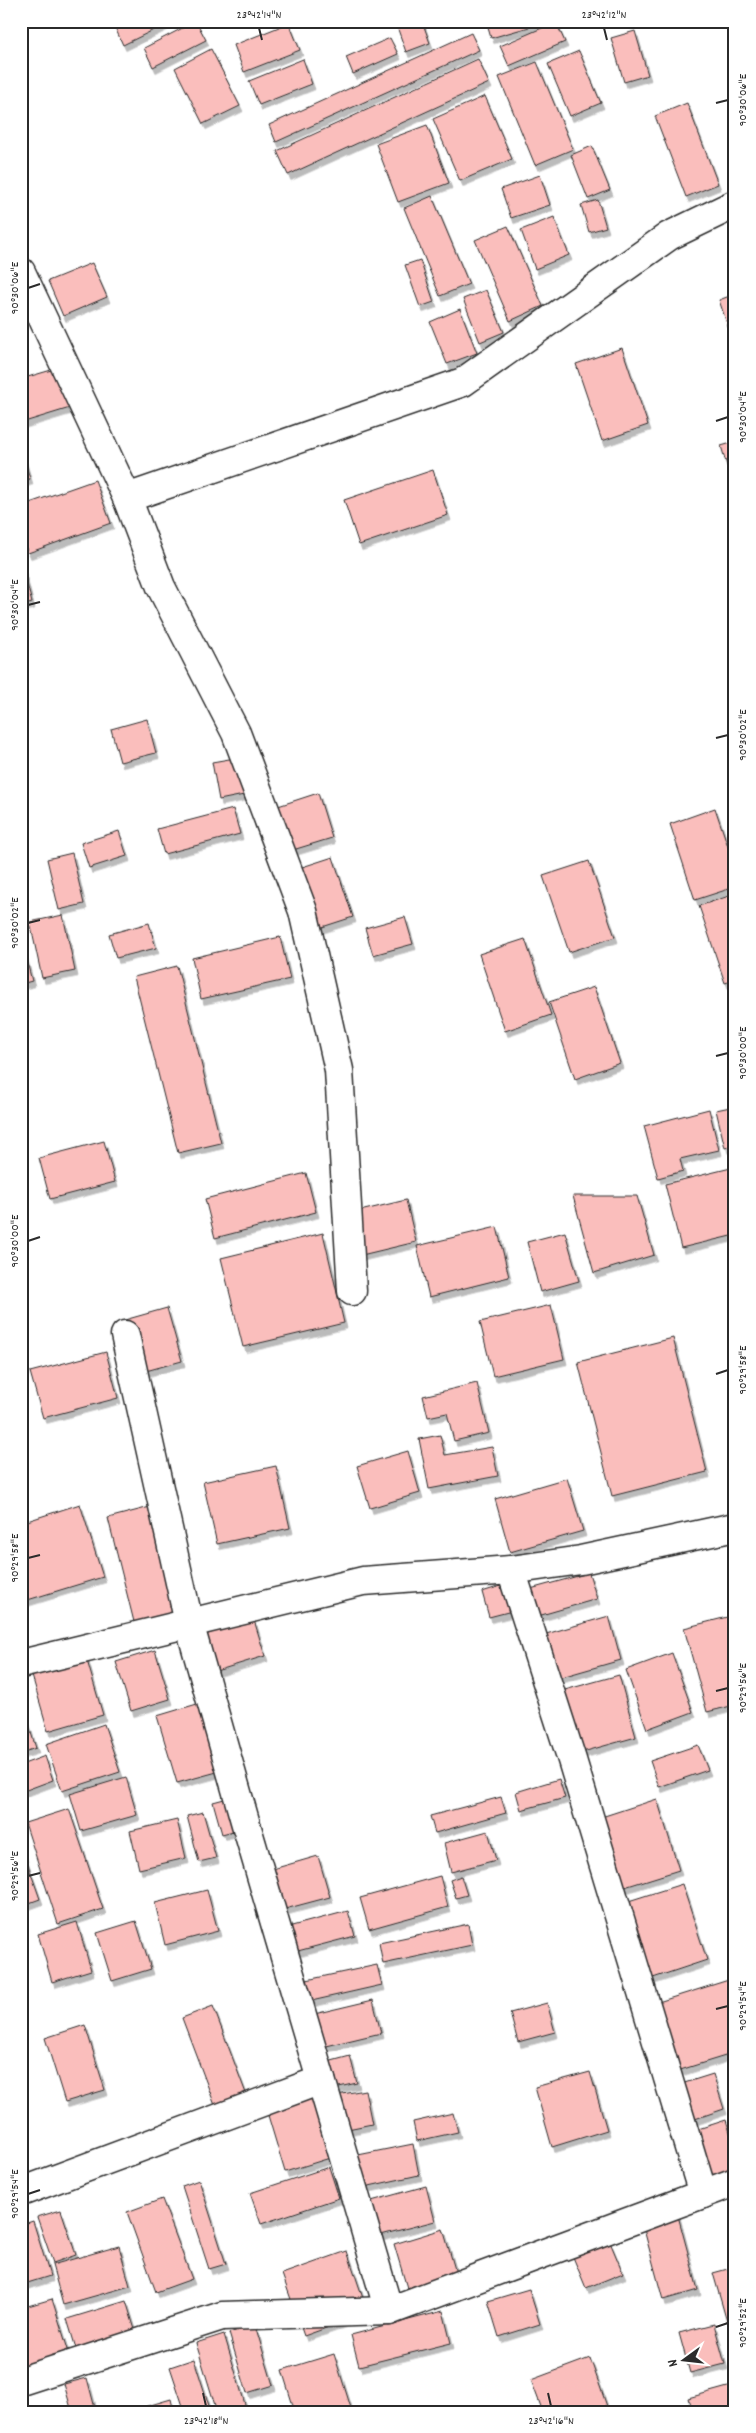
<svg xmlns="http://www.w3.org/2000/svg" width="756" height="2433" font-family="Dekko,sans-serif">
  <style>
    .building { fill: #fabebc; stroke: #2b2b2b; filter: url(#shadow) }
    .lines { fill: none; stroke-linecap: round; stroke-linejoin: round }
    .street-casing { stroke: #2b2b2b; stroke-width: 31 }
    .street { stroke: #fff; stroke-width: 28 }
    .ticks { fill: none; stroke: #2b2b2b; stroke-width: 2 }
    .neatline { fill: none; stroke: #2b2b2b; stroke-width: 2 }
    .ticks-label { font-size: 12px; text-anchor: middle; fill: #2b2b2b }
  </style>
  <defs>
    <filter id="shadow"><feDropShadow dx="3" dy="5.5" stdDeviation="0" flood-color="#0004"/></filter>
  </defs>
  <rect width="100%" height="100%" fill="#fff"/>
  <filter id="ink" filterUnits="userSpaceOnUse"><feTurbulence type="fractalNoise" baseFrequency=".02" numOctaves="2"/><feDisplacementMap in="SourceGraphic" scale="10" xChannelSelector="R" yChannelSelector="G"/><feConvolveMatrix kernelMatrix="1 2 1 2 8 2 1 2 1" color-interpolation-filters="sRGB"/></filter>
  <g filter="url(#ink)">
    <g class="building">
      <path d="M112 21H172L123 45Z"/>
      <path d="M196 21 206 40 153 67 144 48Z"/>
      <path d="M395 21H422L430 43 406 52Z"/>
      <path d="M486 21H550L491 38Z"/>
      <path d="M556 22 565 42 509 66 500 46Z"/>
      <path d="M289 23 300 50 244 72 234 45Z"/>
      <path d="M635 31 648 75 624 82 611 38Z"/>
      <path d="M471 33 479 50 276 142 269 125Z"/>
      <path d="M390 38 398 54 353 74 346 57Z"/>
      <path d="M211 49 240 106 203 124 175 68Z"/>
      <path d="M579 51 601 103 570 116 548 64Z"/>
      <path d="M303 59 312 84 259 105 249 81Z"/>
      <path d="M478 59 489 83 288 175 277 151Z"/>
      <path d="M537 62 573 149 535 165 499 77Z"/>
      <path d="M485 96 512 159 460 181 433 119Z"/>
      <path d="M687 103 718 184 686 197 655 116Z"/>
      <path d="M427 125 449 183 398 202 376 144Z"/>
      <path d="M592 146 610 190 588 199 571 155Z"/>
      <path d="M540 175 550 205 511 218 501 189Z"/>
      <path d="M432 196 469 284 440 296 404 208Z"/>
      <path d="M598 200 606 227 589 232 581 205Z"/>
      <path d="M554 217 569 255 535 269 521 230Z"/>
      <path d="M508 226 543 306 510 321 475 240Z"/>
      <path d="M420 260 434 302 420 307 405 265Z"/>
      <path d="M92 263 107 297 63 316 48 281Z"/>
      <path d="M486 290 504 332 480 342 463 299Z"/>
      <path d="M735 294V348L719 300Z"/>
      <path d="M460 309 477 353 447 364 430 322Z"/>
      <path d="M622 348 648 425 602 441 576 364Z"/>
      <path d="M58 368 70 408 21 423V379Z"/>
      <path d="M735 442V492L721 446Z"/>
      <path d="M21 448 30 479 21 482Z"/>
      <path d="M433 470 448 515 359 545 344 500Z"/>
      <path d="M95 480 111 523 28 553 21 535V506Z"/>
      <path d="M21 561 32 603 21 606Z"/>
      <path d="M147 719 156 753 120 762 111 729Z"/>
      <path d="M252 755 259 792 219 800 212 762Z"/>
      <path d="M318 793 332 838 283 853 269 809Z"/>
      <path d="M715 808 735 867V887L695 900 670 824Z"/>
      <path d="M233 809 240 834 164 854 157 829Z"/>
      <path d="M119 831 127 856 89 868 81 843Z"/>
      <path d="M72 853 84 904 59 910 47 859Z"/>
      <path d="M333 857 353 917 313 930 293 870Z"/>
      <path d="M589 861 615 937 569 952 543 876Z"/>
      <path d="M735 894V980L725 983 699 906Z"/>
      <path d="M63 915 75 971 42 978 30 922Z"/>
      <path d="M405 917 413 944 373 955 365 928Z"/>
      <path d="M149 923 156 948 116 958 109 934Z"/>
      <path d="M280 937 290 979 201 999 192 958Z"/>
      <path d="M525 939 551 1015 505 1031 479 954Z"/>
      <path d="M21 940 32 981 21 984Z"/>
      <path d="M177 966 221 1143 178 1153 134 977Z"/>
      <path d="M594 987 620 1063 575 1079 549 1002Z"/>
      <path d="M735 1106V1145L725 1148 716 1110Z"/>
      <path d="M709 1109 719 1150 680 1159 683 1171 658 1178 644 1126Z"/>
      <path d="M104 1141 115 1182 50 1199 39 1158Z"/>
      <path d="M735 1167V1235L681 1248 665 1184Z"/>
      <path d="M306 1173 316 1212 215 1238 205 1199Z"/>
      <path d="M573 1196H637L654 1255 594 1273Z"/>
      <path d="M406 1200 416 1242 349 1258 339 1216Z"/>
      <path d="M497 1227 509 1277 429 1297 417 1246Z"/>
      <path d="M565 1232 579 1281 540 1292 527 1242Z"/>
      <path d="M323 1233 344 1323 243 1347 221 1258Z"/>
      <path d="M551 1305 564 1359 493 1376 480 1322Z"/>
      <path d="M167 1308 182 1361 135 1374 121 1321Z"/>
      <path d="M673 1338 707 1472 612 1496 578 1362Z"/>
      <path d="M106 1352 118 1398 43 1418 30 1372Z"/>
      <path d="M477 1383 489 1433 454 1441 447 1413 428 1417 423 1396Z"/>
      <path d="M440 1435 445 1455 492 1447 498 1476 429 1489 419 1439Z"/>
      <path d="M408 1451 420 1493 370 1508 357 1466Z"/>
      <path d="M276 1466 290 1528 217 1544 203 1482Z"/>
      <path d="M567 1478 583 1531 510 1552 495 1499Z"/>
      <path d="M80 1504 103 1577 21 1602V1523Z"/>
      <path d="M150 1507 181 1631 139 1642 108 1518Z"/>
      <path d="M589 1573 597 1599 531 1618 523 1591Z"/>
      <path d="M504 1585 512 1611 489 1617 482 1592Z"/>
      <path d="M735 1615V1705L707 1712 684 1628Z"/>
      <path d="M609 1616 621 1660 558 1678 546 1634Z"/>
      <path d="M254 1620 265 1656 216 1671 204 1635Z"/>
      <path d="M155 1650 170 1699 131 1711 116 1662Z"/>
      <path d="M672 1653 693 1712 647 1729 626 1670Z"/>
      <path d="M86 1657 103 1715 48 1731 31 1672Z"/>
      <path d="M619 1675 636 1737 579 1753 561 1691Z"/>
      <path d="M197 1704 217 1772 177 1783 157 1716Z"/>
      <path d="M23 1708 36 1748 21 1753V1709Z"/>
      <path d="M104 1724 120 1772 62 1791 46 1744Z"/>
      <path d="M698 1745 708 1770 659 1787 650 1761Z"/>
      <path d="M45 1756 53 1780 21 1792V1765Z"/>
      <path d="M126 1777 137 1815 81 1831 70 1794Z"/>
      <path d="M559 1779 565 1798 521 1810 516 1792Z"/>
      <path d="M501 1797 506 1813 435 1833 430 1816Z"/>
      <path d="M228 1798 237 1830 222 1834 213 1802Z"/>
      <path d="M657 1799 679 1870 612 1891 589 1821Z"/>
      <path d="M69 1809 103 1909 58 1924 25 1823Z"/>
      <path d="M203 1812 216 1858 199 1862 187 1816Z"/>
      <path d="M177 1820 186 1858 139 1869 130 1831Z"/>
      <path d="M488 1831 496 1860 451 1872 444 1843Z"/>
      <path d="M21 1845 40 1899 21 1906Z"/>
      <path d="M318 1856 330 1897 285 1909 273 1869Z"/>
      <path d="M440 1876 448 1907 369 1929 360 1898Z"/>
      <path d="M461 1876 467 1895 456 1898 450 1880Z"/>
      <path d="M682 1884 707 1960 644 1981 619 1904Z"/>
      <path d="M207 1890 218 1931 165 1945 155 1903Z"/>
      <path d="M348 1911 355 1936 294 1952 288 1927Z"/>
      <path d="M136 1921 151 1969 112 1981 97 1933Z"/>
      <path d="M77 1922 91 1970 52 1982 38 1934Z"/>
      <path d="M468 1924 472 1945 383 1964 379 1943Z"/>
      <path d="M377 1965 382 1985 307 2002 302 1981Z"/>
      <path d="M735 1978V2053L677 2071 655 2003Z"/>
      <path d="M373 2000 381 2033 318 2048 310 2015Z"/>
      <path d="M547 2003 555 2032 518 2042 510 2013Z"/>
      <path d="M213 2006 247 2096 216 2108 182 2018Z"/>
      <path d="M85 2025 105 2090 65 2102 45 2038Z"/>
      <path d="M350 2056 357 2083 330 2089 324 2063Z"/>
      <path d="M590 2072 607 2130 552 2147 535 2087Z"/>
      <path d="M713 2074 724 2109 689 2121 678 2085Z"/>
      <path d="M365 2090 372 2124 343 2130 337 2095Z"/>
      <path d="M312 2098 330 2158 285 2172 267 2112Z"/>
      <path d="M453 2113 458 2132 417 2141 413 2122Z"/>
      <path d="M726 2120 735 2148V2172L708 2180 692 2131Z"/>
      <path d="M413 2144 419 2175 360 2188 353 2156Z"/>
      <path d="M329 2167 339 2198 261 2224 250 2193Z"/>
      <path d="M199 2180 226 2264 209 2269 182 2186Z"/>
      <path d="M426 2186 435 2221 373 2237 364 2203Z"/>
      <path d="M162 2199 192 2279 156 2292 127 2212Z"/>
      <path d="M61 2210 76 2255 53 2263 37 2217Z"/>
      <path d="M677 2212 698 2290 663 2300 642 2222Z"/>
      <path d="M33 2221 50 2276 21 2285V2225Z"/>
      <path d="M443 2229 456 2273 407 2288 394 2244Z"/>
      <path d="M610 2242 623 2273 586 2288 573 2257Z"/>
      <path d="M119 2246 130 2286 63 2305 52 2265Z"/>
      <path d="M347 2251 368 2313 304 2336 282 2274Z"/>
      <path d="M735 2267V2320L727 2322 713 2273Z"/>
      <path d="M529 2289 540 2324 499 2337 488 2301Z"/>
      <path d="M52 2299 71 2359 24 2373 21 2363V2308Z"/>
      <path d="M126 2301 137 2336 78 2355 67 2319Z"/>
      <path d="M443 2311 451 2343 359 2366 351 2335Z"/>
      <path d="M714 2324 725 2364 690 2373 679 2333Z"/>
      <path d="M255 2325 273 2385 247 2393 229 2333Z"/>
      <path d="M224 2334 247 2411 245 2412H217L196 2343Z"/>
      <path d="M334 2354 351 2408 339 2412H295L282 2370Z"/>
      <path d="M590 2358 609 2412H543L531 2380Z"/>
      <path d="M194 2359 211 2412H185L170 2367Z"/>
      <path d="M87 2378 96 2412H72L64 2384Z"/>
      <path d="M735 2385V2412H692L688 2398Z"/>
      <path d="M171 2399 174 2412H127Z"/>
    </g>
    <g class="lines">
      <defs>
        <g id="street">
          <path d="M21 272 127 498 463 382 669 236 735 204"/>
          <path d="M127 498 161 587 236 733 303 911 339 1070 352 1291"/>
          <path d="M125 1335 189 1623 245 1821 389 2311"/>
          <path d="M511 1570 572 1760 703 2194"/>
          <path d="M21 1664 363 1581 511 1570 581 1560 735 1527"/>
          <path d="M21 2192 321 2080"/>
          <path d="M21 2381 222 2316 389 2311 735 2182"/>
        </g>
      </defs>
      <use href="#street" class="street-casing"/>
      <use href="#street" class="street"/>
    </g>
  </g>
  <path class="ticks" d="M259 28 262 40M604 28 607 40M716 103 728 100M28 288 40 284M716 421 728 417M28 605 40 602M716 738 728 735M28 923 40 920M716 1056 728 1053M28 1241 40 1237M716 1374 728 1370M28 1558 40 1555M716 1691 728 1688M28 1876 40 1873M716 2009 728 2006M28 2194 40 2190M716 2327 728 2323M203 2393 206 2406M548 2393 551 2406"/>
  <rect width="756" height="2433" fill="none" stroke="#fff" stroke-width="55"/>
  <g transform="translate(684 2360) rotate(255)" stroke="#ffffff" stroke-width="4" paint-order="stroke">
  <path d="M0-4L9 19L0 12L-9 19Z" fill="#2b2b2b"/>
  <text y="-8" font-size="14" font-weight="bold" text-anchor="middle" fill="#2b2b2b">N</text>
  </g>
  <rect x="28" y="28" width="700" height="2378" class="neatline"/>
  <g class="ticks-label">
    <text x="259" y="18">23°42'14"N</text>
    <text x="604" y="18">23°42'12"N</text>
    <text transform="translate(742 100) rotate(-90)" y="4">90°30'06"E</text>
    <text transform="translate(14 288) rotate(-90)" y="4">90°30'06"E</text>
    <text transform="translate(742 417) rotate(-90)" y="4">90°30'04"E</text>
    <text transform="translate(14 605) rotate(-90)" y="4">90°30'04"E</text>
    <text transform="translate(742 735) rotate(-90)" y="4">90°30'02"E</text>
    <text transform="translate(14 923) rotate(-90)" y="4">90°30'02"E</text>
    <text transform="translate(742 1053) rotate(-90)" y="4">90°30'00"E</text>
    <text transform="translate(14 1241) rotate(-90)" y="4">90°30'00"E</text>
    <text transform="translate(742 1370) rotate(-90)" y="4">90°29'58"E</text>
    <text transform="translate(14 1558) rotate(-90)" y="4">90°29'58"E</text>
    <text transform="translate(742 1688) rotate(-90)" y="4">90°29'56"E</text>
    <text transform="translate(14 1876) rotate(-90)" y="4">90°29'56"E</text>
    <text transform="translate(742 2006) rotate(-90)" y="4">90°29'54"E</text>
    <text transform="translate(14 2194) rotate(-90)" y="4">90°29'54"E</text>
    <text transform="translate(742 2323) rotate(-90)" y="4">90°29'52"E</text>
    <text x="206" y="2424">23°42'18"N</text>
    <text x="551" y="2424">23°42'16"N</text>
  </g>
</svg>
